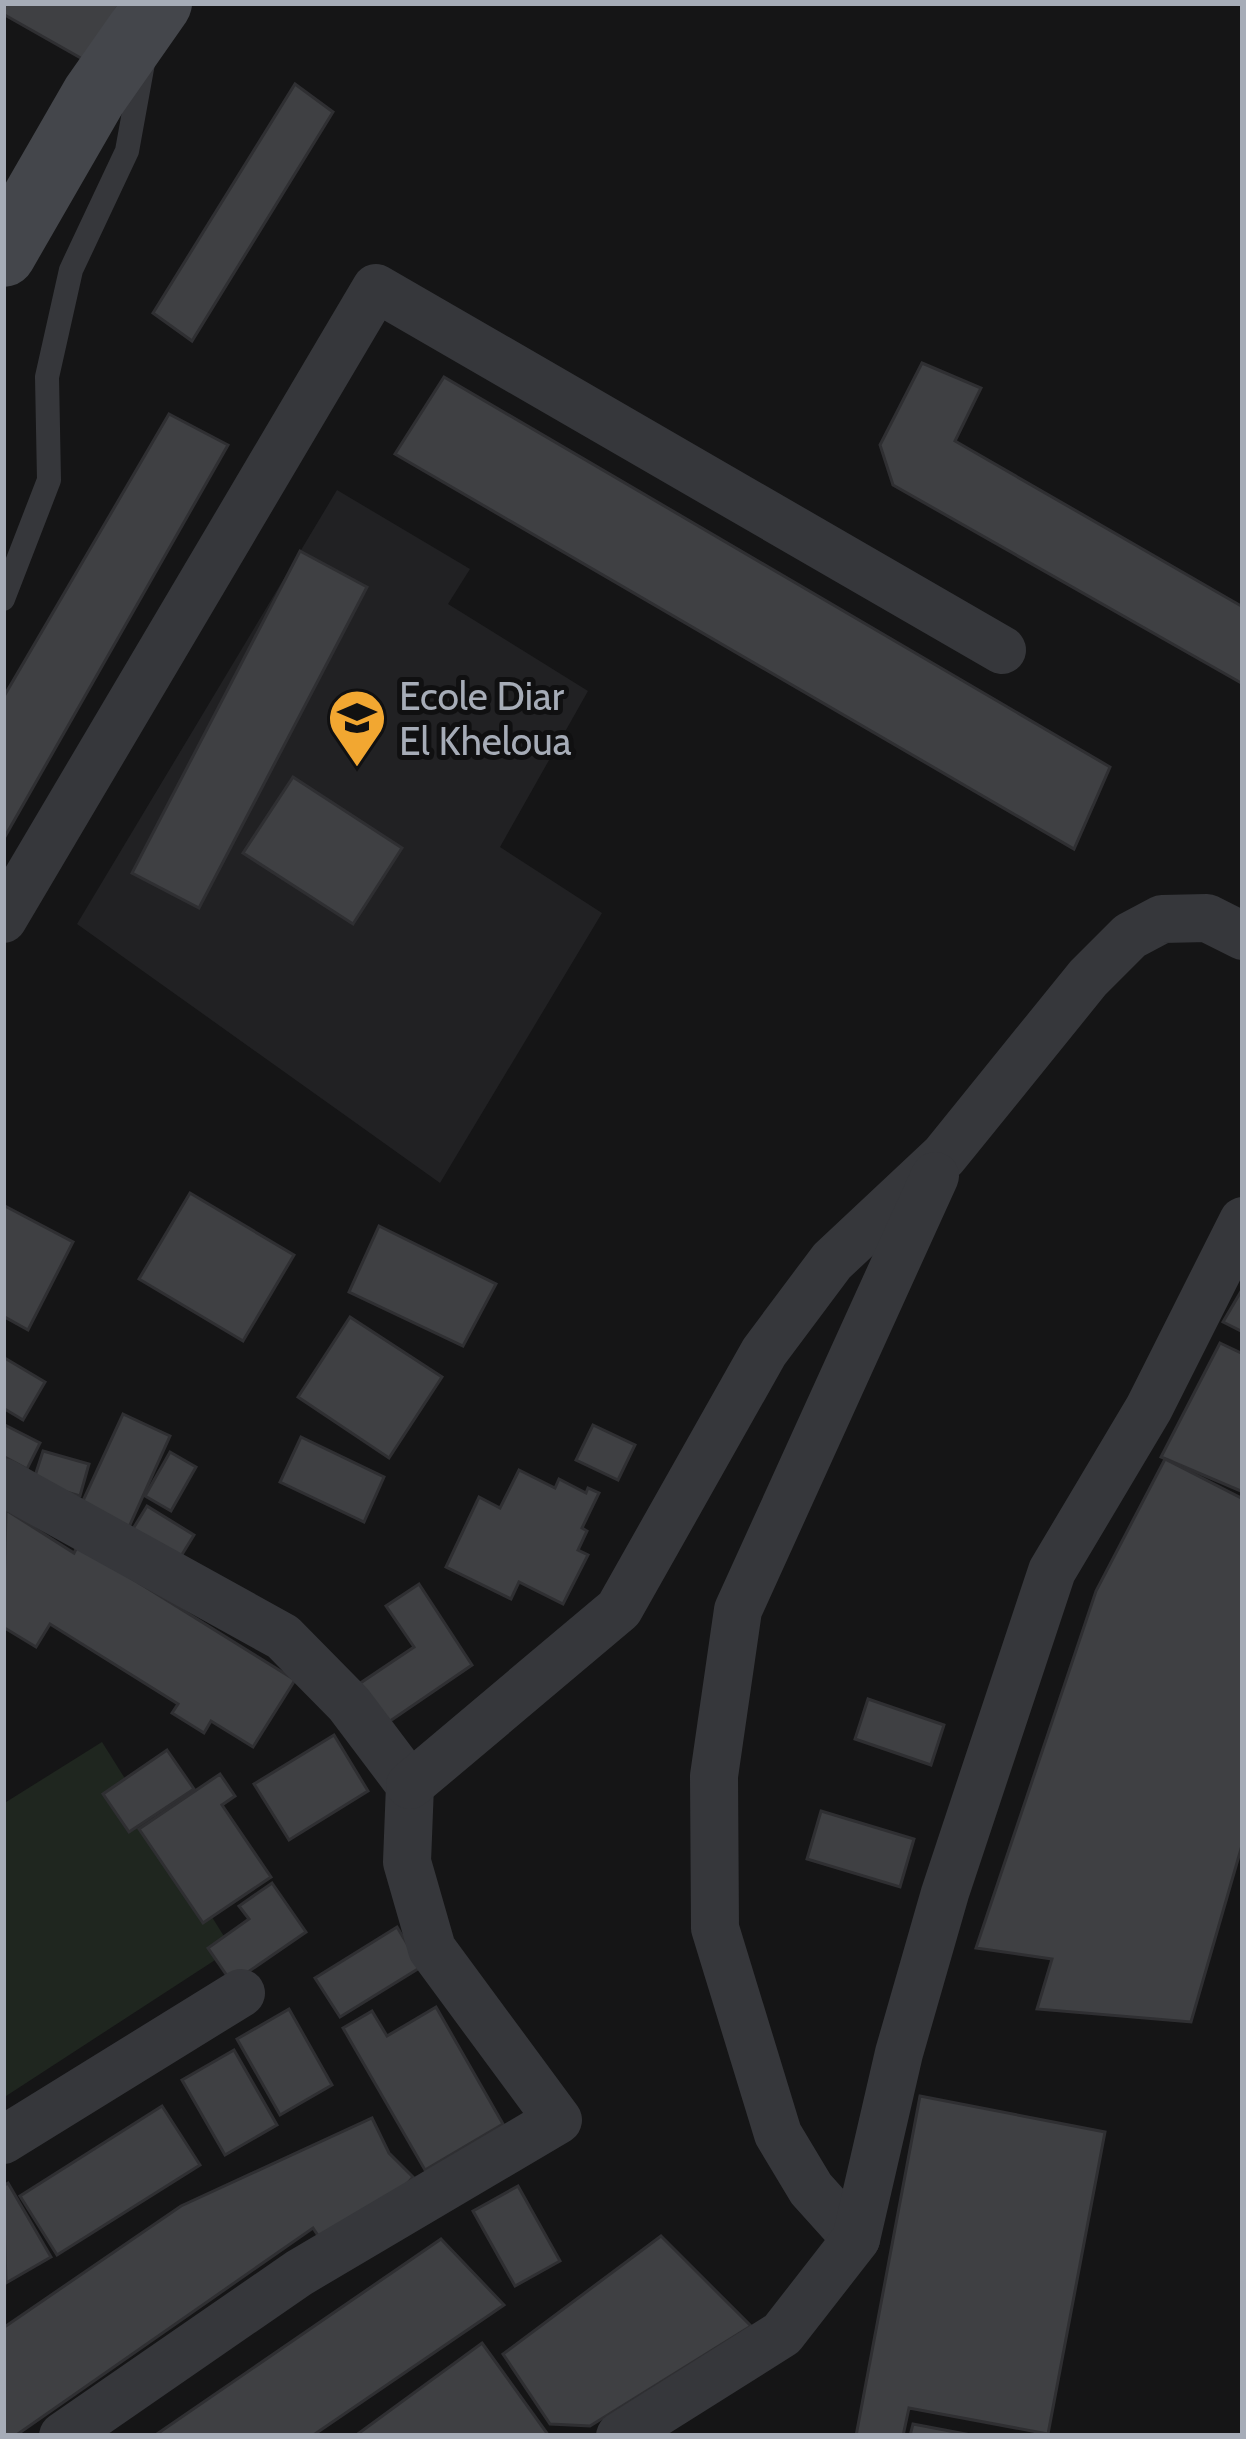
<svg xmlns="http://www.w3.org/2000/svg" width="1246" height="2439" font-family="Cabin,sans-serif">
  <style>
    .built { fill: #212123 }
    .green { fill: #1f261f }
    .building { fill: #3f4043; stroke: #2f2f32; stroke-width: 3 }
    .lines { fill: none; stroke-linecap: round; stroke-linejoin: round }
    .lane { stroke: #36373b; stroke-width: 24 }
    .street { stroke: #36373b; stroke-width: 48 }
    .secondary { stroke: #44464b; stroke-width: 66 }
    .labels { text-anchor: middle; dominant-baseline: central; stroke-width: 10; stroke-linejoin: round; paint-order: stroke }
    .poi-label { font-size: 39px; fill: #a6acb7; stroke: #101011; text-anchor: start }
  </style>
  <rect width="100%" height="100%" fill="#151516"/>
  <path class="built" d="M337 490 470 569 448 604 588 691 500 847 602 913 440 1183 77 924Z"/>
  <path class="green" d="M102 1742 232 1949 3 2098V1804Z"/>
  <g class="building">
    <path d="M3 3H120L86 61 3 14Z"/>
    <path d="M295 84 333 112 192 341 153 313Z"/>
    <path d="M922 363 981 388 955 441 1243 607V684L893 485 880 445Z"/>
    <path d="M444 377 1110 767 1074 849 395 454Z"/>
    <path d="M169 414 228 445 3 840V698Z"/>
    <path d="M300 551 367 587 199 908 132 873Z"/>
    <path d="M293 777 402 848 353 924 243 853Z"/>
    <path d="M190 1193 294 1255 243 1341 139 1279Z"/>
    <path d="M3 1205 73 1242 28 1330 3 1316Z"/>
    <path d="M379 1226 496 1284 463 1346 349 1292Z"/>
    <path d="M1243 1288V1332L1223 1322Z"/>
    <path d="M350 1317 442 1377 389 1458 298 1397Z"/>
    <path d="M1220 1343 1243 1354V1492L1161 1457Z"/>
    <path d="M3 1357 45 1382 23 1420 3 1408Z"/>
    <path d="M123 1414 170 1436 129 1527 81 1505Z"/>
    <path d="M3 1424 40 1443 27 1469 3 1456Z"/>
    <path d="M593 1425 635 1445 618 1480 576 1460Z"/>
    <path d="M301 1437 384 1477 364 1522 280 1482Z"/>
    <path d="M43 1451 89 1464 80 1496 33 1482Z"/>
    <path d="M170 1452 196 1467 171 1511 145 1496Z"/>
    <path d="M1165 1459 1243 1499V1842L1191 2022 1037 2009 1052 1959 976 1948 1096 1591Z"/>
    <path d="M519 1470 555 1488 559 1479 586 1493 588 1488 599 1493 582 1528 587 1531 578 1550 588 1555 563 1604 519 1582 511 1599 446 1567 479 1497 500 1508Z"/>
    <path d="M147 1506 194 1535 178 1561 131 1532Z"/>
    <path d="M6 1510 74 1553 78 1545 295 1680 253 1747 211 1721 204 1733 172 1713 178 1704 50 1624 36 1647 3 1627Z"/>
    <path d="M419 1584 472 1665 377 1730 350 1690 414 1647 386 1606Z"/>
    <path d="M868 1699 944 1725 931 1765 855 1739Z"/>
    <path d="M334 1735 368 1791 289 1840 254 1784Z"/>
    <path d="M167 1750 194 1789 129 1832 103 1794Z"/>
    <path d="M220 1774 235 1796 222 1805 271 1877 203 1923 139 1829Z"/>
    <path d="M821 1811 914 1839 900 1887 807 1859Z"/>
    <path d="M272 1883 306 1932 232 1983 208 1948 249 1919 239 1906Z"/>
    <path d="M397 1927 421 1967 340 2017 315 1978Z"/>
    <path d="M436 2007 503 2124 425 2170 343 2028 372 2011 387 2036Z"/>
    <path d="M289 2009 332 2085 280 2115 237 2039Z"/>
    <path d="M234 2050 277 2125 225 2155 182 2080Z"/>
    <path d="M920 2096 1105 2132 1048 2434 909 2408 903 2436H856Z"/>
    <path d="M162 2106 200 2165 57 2255 20 2196Z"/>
    <path d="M372 2118 389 2153 413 2177 391 2202 319 2237 313 2228 15 2436H3V2328L181 2206Z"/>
    <path d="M8 2183 51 2257 6 2283 3 2186Z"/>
    <path d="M518 2186 560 2261 515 2286 473 2211Z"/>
    <path d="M661 2236 751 2326 590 2426 550 2424 503 2354Z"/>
    <path d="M441 2239 504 2305 312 2436H154Z"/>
    <path d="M482 2343 549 2436H355Z"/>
    <path d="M913 2424 976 2436H910Z"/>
  </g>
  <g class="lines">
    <path class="lane" d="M3 599 49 480 47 377 71 270 127 151 143 63"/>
    <g class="street">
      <path d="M3 919 376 288 1002 650"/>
      <path d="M3 1482 283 1637 349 1704 410 1785 407 1862 432 1949 558 2120 299 2273 63 2436"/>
      <path d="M410 1785 619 1609 764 1352 832 1261 944 1156 1088 978 1130 936 1162 919 1207 918 1243 936"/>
      <path d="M3 2140 241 1993"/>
      <path d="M856 2239 811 2189 778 2134 715 1928 714 1776 738 1610 935 1176"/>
      <path d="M620 2436 782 2334 856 2239 899 2053 945 1893 1052 1571 1149 1408 1243 1221"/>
    </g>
    <path class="secondary" d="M3 254 94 96 159 3"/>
  </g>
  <defs>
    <symbol id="school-pin" viewBox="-11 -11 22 30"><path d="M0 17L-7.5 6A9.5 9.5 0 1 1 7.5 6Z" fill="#f2a731" stroke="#101011"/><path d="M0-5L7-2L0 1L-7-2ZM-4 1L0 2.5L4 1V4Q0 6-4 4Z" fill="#111"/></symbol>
  </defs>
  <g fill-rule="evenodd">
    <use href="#school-pin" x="324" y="685" width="66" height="90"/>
  </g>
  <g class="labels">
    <g class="poi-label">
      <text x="399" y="696">Ecole Diar<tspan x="399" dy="45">El Kheloua</tspan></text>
    </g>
  </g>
  <rect width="1246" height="2439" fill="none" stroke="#a6acb7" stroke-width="12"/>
</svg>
